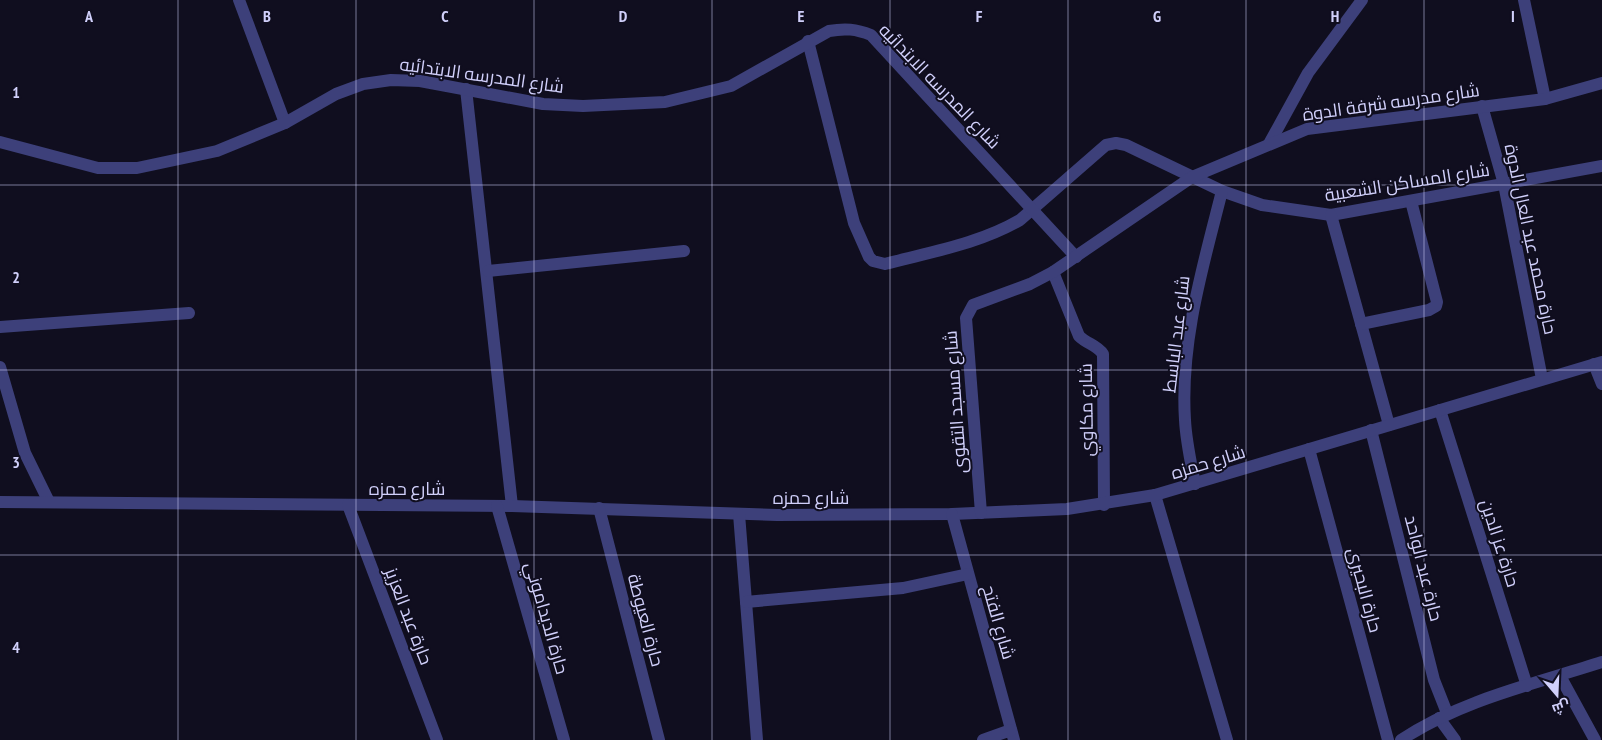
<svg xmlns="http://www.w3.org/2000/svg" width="1602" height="740" font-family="'PT Sans Narrow',Cairo,sans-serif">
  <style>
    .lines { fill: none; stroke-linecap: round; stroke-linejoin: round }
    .minor { stroke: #3d407a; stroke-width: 12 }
    .grid { fill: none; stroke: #d1d0fb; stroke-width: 1; stroke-opacity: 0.55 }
    .labels { text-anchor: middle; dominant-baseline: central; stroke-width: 4; stroke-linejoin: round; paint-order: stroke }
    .street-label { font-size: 18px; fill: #d1d0fb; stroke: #100e1f }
    .grid-label { font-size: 16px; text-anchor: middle; font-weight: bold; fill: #d1d0fb; stroke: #100e1f; stroke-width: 4; stroke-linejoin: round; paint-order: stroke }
  </style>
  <rect width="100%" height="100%" fill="#100e1f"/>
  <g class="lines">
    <g class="minor">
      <path d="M239 0 285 123"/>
      <path d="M1524 0 1545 99"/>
      <path d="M808 41 854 223 869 257 873 261 885 264C930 252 979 244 1020 220L1106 145 1116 143 1126 145 1222 191 1262 205 1331 215 1602 166"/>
      <path d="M466 89 512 506"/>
      <path d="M1482 106 1504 184 1542 379"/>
      <path d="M0 142 98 168H137L217 151 285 123 336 94 363 84 391 80 420 81 543 104 583 106 665 102 731 86 829 31C845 28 856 29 871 35L1076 257"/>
      <path d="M1269 144 1308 73 1362 0"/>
      <path d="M1331 215 1389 425"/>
      <path d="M488 271 684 251"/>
      <path d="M1053 272 1079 336C1087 344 1097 345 1103 354L1104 505"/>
      <path d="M1361 324 1429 310 1436 306 1437 302 1411 201"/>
      <path d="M0 327 189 313"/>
      <path d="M1594 364 1602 384"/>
      <path d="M0 367 25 453 49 502"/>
      <path d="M1440 410 1527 686"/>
      <path d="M1371 430 1434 680 1447 713"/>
      <path d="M1309 449 1388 740"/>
      <path d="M1195 484C1191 463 1186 441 1185 420 1180 342 1203 266 1222 191"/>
      <path d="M1155 495 1227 740"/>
      <path d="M0 502 512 506 777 515 952 514 1067 509 1155 495 1602 362"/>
      <path d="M348 505 437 740"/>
      <path d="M497 506 564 740"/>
      <path d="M599 508 659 740"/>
      <path d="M981 513 966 318 973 305 1030 284 1053 272 1192 177 1307 129 1545 99 1602 83"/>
      <path d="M739 514 757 740"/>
      <path d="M952 514 1014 740"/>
      <path d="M746 602 903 588 968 574"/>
      <path d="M1560 676 1595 740"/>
      <path d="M1439 718 1455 740"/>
      <path d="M983 740 1011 730"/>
      <path d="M1401 740C1461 700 1534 684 1602 662"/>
    </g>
  </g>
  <path class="grid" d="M178 0V740M356 0V740M534 0V740M712 0V740M890 0V740M1068 0V740M1246 0V740M1424 0V740M0 185H1602M0 370H1602M0 555H1602"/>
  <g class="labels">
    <g class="street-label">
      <text transform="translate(482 75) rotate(8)">شارع المدرسه الابتدائيه</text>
      <text transform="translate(940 86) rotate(46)">شارع المدرسه الابتدائيه</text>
      <text transform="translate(1391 102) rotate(-8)">شارع مدرسه شرفة الدوة</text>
      <text transform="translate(1407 182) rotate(-9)">شارع المساكن الشعبية</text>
      <text transform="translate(1531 239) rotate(78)">حارة محمد عبد العال الدوة</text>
      <text transform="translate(1176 334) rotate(-83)">شارع عبد الباسط</text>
      <text transform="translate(955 402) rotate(-94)">شارع مسجد التقوى</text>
      <text transform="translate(1086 410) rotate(-91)">شارع مكاوي</text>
      <text transform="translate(1208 462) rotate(-17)">شارع حمزه</text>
      <text x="407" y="488">شارع حمزه</text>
      <text x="811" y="497">شارع حمزه</text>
      <text transform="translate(1500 543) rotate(72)">حارة عز الدين</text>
      <text transform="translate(1424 568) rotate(76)">حارة عبد الواحد</text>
      <text transform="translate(1365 590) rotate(75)">حارة البحيرى</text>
      <text transform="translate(409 616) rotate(69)">حارة عبد العزيز</text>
      <text transform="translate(547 618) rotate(74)">حارة الديداموني</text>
      <text transform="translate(646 620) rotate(75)">حارة العيوطة</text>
      <text transform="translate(999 622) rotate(74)">شارع الفتح</text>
    </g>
  </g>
  <g class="grid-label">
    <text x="89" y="22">A</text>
    <text x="267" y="22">B</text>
    <text x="445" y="22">C</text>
    <text x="623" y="22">D</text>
    <text x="801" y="22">E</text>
    <text x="979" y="22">F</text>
    <text x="1157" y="22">G</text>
    <text x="1335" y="22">H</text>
    <text x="1513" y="22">I</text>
    <text x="16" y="98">1</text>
    <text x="16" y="283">2</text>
    <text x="16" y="468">3</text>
    <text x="16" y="653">4</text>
  </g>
  <g transform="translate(1557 695) rotate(161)" stroke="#100e1f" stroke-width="4" paint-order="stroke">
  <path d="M0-4L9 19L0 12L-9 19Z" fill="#d1d0fb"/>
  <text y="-8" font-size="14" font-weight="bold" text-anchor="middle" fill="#d1d0fb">ش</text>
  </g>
</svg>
